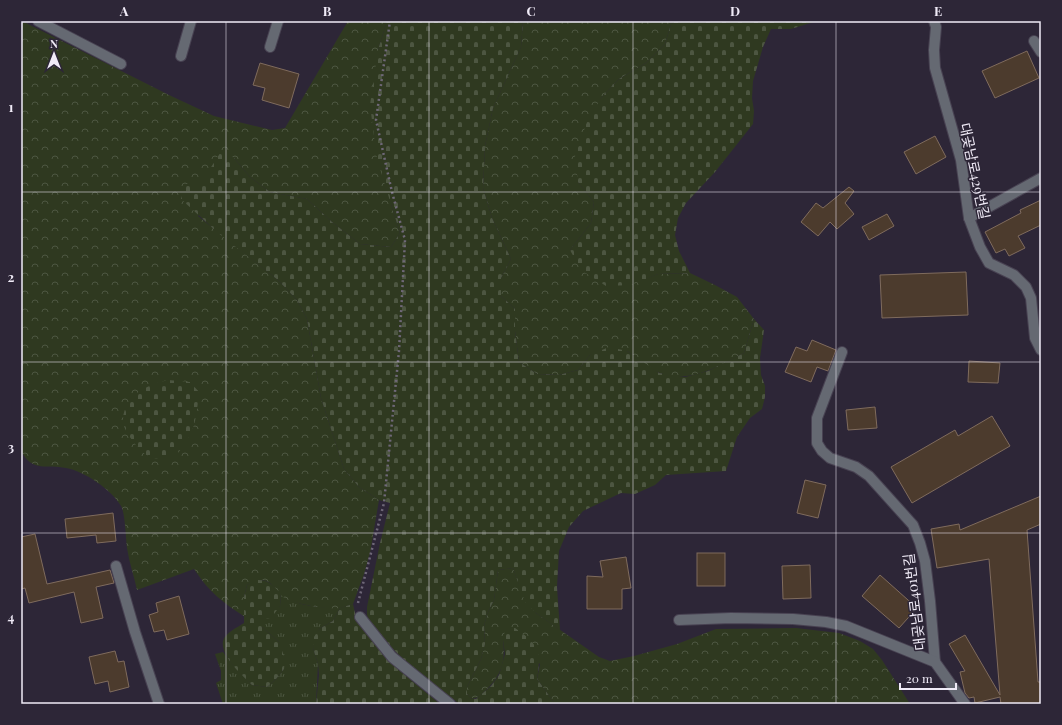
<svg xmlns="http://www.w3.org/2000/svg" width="1062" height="725" font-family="'Playfair Display','Noto Sans KR',serif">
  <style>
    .grass { fill: url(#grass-tufts) }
    .forest { fill: url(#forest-crowns) }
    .cemetery { fill: url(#cemetery-stones) }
    .building { fill: #4c3b2d; stroke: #7f6b5d }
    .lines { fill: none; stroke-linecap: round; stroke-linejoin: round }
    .minor-casing { stroke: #484252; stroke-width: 12 }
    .path { stroke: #6f6878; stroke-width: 2.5; stroke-dasharray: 2 3; stroke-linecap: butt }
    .minor { stroke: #656972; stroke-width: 10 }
    .grid { fill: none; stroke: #f0ebf7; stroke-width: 1; stroke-opacity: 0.55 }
    .labels { text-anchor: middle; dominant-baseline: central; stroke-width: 3; stroke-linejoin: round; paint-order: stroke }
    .street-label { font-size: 14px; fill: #f0ebf7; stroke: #2d2637 }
    .neatline { fill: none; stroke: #f0ebf7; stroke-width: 1.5 }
    .grid-label { font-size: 13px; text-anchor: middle; font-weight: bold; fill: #f0ebf7 }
  </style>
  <defs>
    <pattern id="grass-tufts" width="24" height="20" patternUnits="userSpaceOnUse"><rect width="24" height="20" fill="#2f3920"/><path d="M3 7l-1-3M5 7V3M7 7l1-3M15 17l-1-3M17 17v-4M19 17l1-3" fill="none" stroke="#4d5641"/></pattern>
    <pattern id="forest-crowns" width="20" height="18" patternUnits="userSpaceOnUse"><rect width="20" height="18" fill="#2f3920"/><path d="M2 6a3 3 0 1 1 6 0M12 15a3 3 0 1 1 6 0" fill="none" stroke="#4d5641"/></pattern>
    <pattern id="cemetery-stones" width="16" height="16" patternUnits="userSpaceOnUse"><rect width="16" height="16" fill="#2f3920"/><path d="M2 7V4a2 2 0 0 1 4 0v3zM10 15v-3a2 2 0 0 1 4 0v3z" fill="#4d5641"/></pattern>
  </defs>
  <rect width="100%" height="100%" fill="#2d2637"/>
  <path class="grass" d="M281 594C298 607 319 607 340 608L333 621 319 629 313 648 318 664 316 704H223L216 683 221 680V671L215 654 223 652 234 666 252 685 267 687 276 679 284 669 279 642 262 627V619L280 606Z"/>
  <g class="forest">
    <path d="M348 21H387L378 50 391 204 400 233 391 247 360 244 332 222 307 199 270 192 250 177 234 158 198 216 278 280 297 300 307 319 321 398 344 469 359 487 379 500 370 553 364 574 353 604C349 605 345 607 341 608 330 610 302 605 291 601 271 594 275 570 247 585L244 597 245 617C221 601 210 593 194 569L137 590C134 576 129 562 127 548 126 539 125 512 121 506 112 490 84 471 66 468 47 464 33 473 21 451V22L26 23 169 95 214 116 272 130 285 128Z"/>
    <path d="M523 21H672L665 44 646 63 619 79 601 98 578 182 594 202 591 223 570 250 631 284 658 274 690 273 715 285 737 297 754 319 744 353C718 366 691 384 660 373 651 370 635 356 627 351L590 355 578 370 559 375 537 374 519 362 515 331V309L501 296V278L511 259 492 218 483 188 485 146 493 108 521 47Z"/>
    <path d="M513 568 519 584 536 613 599 657 610 661 634 656 677 644 716 629 796 628 839 633 860 641 873 649 882 660 910 704H555L537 679 540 664 503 640C506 663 501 676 484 692 480 696 477 699 471 698L467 694V687L481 659 485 643 484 626 487 614 494 600 498 570Z"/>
  </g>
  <g class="cemetery">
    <path d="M387 21H523L521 47 493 108 485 146 483 188 492 218 511 259 501 278V296L515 309V331L519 362 537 374 559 375 578 370 590 355 609 347 627 351 659 373 685 377 708 371 744 353 754 319 764 330 760 358 761 375 765 386V397L762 409 750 418 737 437 726 471 666 475 655 485 635 494 621 493 583 511 569 527 559 551 557 587 560 630 536 613 525 602 513 568 498 570 494 600 487 614 484 626 485 644 481 659 467 687V694L471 698 476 699 491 686 499 675 505 654 503 640 505 630 515 628C538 644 542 651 537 679L555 704H460L442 692 412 668 395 651 378 633 370 622 367 615V607L380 543 390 503 379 500 359 487 344 469 321 398 307 319 297 300 278 280 217 232 181 199 186 184 201 183 222 150 234 158 250 177 270 192 307 199 332 222 360 244 391 247 400 233 377 159 370 105 378 50Z"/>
    <path d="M672 21H817L791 29H771L763 47 753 81 752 98 754 111 753 124 715 172 686 203 678 218 675 235 679 251 690 273 658 274 631 285 606 286 581 270 570 250 591 223 594 202 578 182 575 156 587 122 601 98 619 79 646 63 665 44Z"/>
    <path d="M168 380 190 382 199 392C197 407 197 423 189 437 186 442 181 450 177 454 175 456 171 456 168 457 152 462 142 454 133 441 129 436 122 426 123 419 125 395 146 385 168 380Z"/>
    <path d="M255 580C269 579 273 585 281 594L280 606 271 618 262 619V627L279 642 285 659 284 669 276 679 267 687 252 685C243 676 220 656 223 641 225 633 238 627 244 623V597L247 585Z"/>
    <path d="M353 604 357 622 393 665 440 704H316L319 675 318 664 313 648 314 637 319 629 333 621 340 608Z"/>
  </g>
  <g class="building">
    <path d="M1027 51 1039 78 995 98 982 71Z"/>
    <path d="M260 63 299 74 289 108 262 100 265 88 253 85Z"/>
    <path d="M935 136 946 157 916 174 904 152Z"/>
    <path d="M849 187 854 191 845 203 854 214 837 229 830 222 818 236 801 222 816 203 823 208Z"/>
    <path d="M1041 200V225L1018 236 1025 248 1009 256 1005 249 996 253 985 232 1021 213 1020 210Z"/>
    <path d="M887 214 894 226 869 240 862 227Z"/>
    <path d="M966 272 968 315 882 318 880 275Z"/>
    <path d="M812 340 836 350 828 371 817 367 811 382 785 372 796 347 807 351Z"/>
    <path d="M969 361 1000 363 998 383 968 382Z"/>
    <path d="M875 407 877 428 848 430 846 410Z"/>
    <path d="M992 416 1010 446 912 503 891 467 955 430 958 436Z"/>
    <path d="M805 480 826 485 818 518 797 513Z"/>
    <path d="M1041 496V524L1027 530 1038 682H1041V704H1001L1000 697 975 703 974 697 969 698 965 693 960 672 965 671 949 644 965 635 1000 695 989 559 937 568 931 529 959 524 960 530Z"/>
    <path d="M113 513 116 541 97 543 96 535 67 538 65 519Z"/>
    <path d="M35 534 47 584 110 570 114 583 96 587 103 618 81 623 74 592 29 603 25 588 21 589V537Z"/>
    <rect x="697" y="553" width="28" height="33"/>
    <path d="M626 557 631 588 622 589V609H587V576L603 577 600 561Z"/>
    <path d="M810 565 811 598 783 599 782 566Z"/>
    <path d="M880 575 917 608 899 628 862 596Z"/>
    <path d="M179 596 189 634 167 640 164 630 154 632 149 615 158 612 156 603Z"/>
    <path d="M115 651 118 662 124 661 129 687 110 692 108 681 95 684 89 657Z"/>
  </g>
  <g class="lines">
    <defs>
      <g id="minor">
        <path d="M38 21 121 64"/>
        <path d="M934 21 936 27 934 50 935 68 961 160 969 218 980 247 989 263 1014 275 1026 287 1031 298 1035 338 1041 350"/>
        <path d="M1034 41 1041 52"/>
        <path d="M270 47 278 21"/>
        <path d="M181 56 191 21"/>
        <path d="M969 218 1041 178"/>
        <path d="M842 352 817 418V443L822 451 830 458 856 467 869 476 913 525 920 543 925 561 930 601 935 662"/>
        <path d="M116 566 135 632 159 704"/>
        <path d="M360 617 392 657 450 704"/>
        <path d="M679 620 731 618 793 619 826 622 846 626 935 662 965 704"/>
      </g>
    </defs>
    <use href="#minor" class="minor-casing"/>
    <path class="path" d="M358 603 384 503 399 351 405 240 392 192 376 120 390 21"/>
    <use href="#minor" class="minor"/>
  </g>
  <path class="grid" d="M226 21V704M429 21V704M633 21V704M836 21V704M21 192H1041M21 362H1041M21 533H1041"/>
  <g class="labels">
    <g class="street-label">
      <text transform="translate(975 171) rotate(78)">대곶남로429번길</text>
      <text transform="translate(914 602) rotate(-97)">대곶남로401번길</text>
    </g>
  </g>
  <rect width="1062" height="725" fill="none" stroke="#2d2637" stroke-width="44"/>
  <g transform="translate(54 54)" stroke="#2d2637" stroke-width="3" paint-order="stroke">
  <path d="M0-3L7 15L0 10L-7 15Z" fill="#f0ebf7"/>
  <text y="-6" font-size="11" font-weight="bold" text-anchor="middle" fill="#f0ebf7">N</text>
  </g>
  <path d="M900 683v6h56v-6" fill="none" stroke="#f0ebf7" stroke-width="2"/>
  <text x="906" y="683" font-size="12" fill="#f0ebf7" stroke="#2d2637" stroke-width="3" paint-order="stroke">20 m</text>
  <rect x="22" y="22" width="1018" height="681" class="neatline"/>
  <g class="grid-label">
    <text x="124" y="16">A</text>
    <text x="327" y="16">B</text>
    <text x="531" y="16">C</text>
    <text x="735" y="16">D</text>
    <text x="938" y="16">E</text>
    <text x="11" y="112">1</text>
    <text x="11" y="282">2</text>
    <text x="11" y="452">3</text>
    <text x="11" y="622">4</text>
  </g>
</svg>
